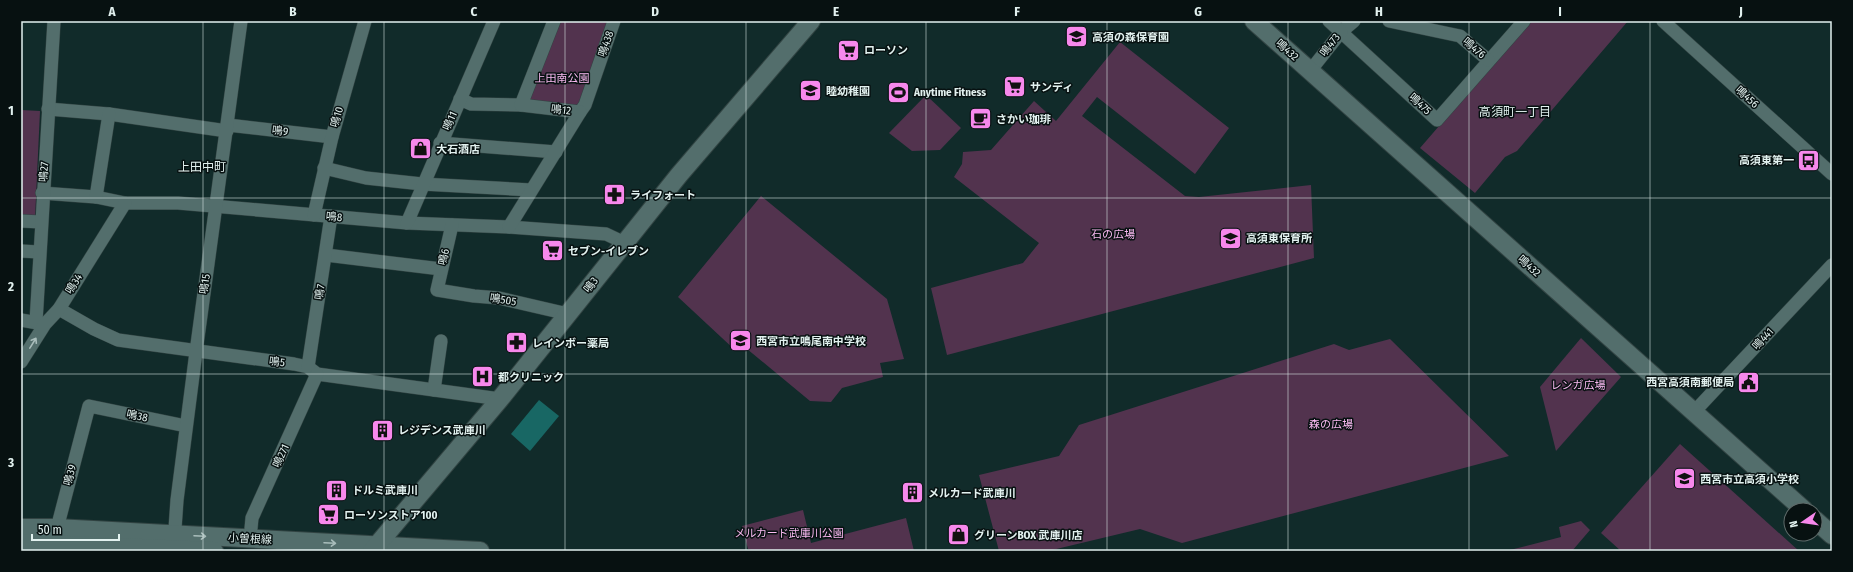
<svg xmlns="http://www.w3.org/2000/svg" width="1853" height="572" font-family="'Fira Sans Condensed','Noto Sans JP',sans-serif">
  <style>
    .green { fill: #52334e }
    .water { fill: #186764 }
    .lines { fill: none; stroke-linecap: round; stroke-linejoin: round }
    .street-casing { stroke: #324443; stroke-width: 14 }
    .secondary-casing { stroke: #324443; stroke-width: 20 }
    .street { stroke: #536e6c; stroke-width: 13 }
    .secondary { stroke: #536e6c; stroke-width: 18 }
    .oneway { stroke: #a9bdbb }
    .grid { fill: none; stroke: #e2f1ef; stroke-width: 1; stroke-opacity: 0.55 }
    .labels { text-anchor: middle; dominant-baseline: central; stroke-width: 3; stroke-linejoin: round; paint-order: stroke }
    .poi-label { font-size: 11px; font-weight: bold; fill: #e2f1ef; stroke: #071111; text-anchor: start }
    .street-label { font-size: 11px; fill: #e2f1ef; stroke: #071111 }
    .park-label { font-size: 11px; fill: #fabaf2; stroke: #071111 }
    .neighbourhood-label { font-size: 12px; fill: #e2f1ef; stroke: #071111 }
    .neatline { fill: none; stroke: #e2f1ef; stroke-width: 1.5 }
    .grid-label { font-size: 13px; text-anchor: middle; font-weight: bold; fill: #e2f1ef }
  </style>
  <rect width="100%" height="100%" fill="#112b2a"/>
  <g class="green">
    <path d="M558 21H610L579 109 524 102Z"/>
    <path d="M1530 21H1628L1517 151 1505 157 1475 193 1420 148Z"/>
    <path d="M1120 42 1229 128 1195 174 1097 97 1082 116 1185 196 1199 197 1311 185 1314 258 947 355 931 288 1023 263 1039 243 954 177 962 164 963 152 991 150 1034 101 1056 121Z"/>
    <path d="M926 95 961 128 940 150 912 151 889 133Z"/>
    <path d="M21 110 40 111 35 219 21 218Z"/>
    <path d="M761 196 887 299 904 359 880 363 883 377 842 388 831 402 810 401 741 344 736 351 678 297Z"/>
    <path d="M1581 338 1621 377 1556 451 1540 387Z"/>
    <path d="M1390 339 1509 456 1182 543 1140 529 1048 551H999L979 475 1059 456 1079 425 1334 344 1349 350Z"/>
    <path d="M1680 444 1799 551H1621L1601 533Z"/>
    <path d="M803 510 811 543 906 518 914 551H755L748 549 742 526Z"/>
    <path d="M1581 521 1590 530 1572 551H1506L1561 537 1559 527Z"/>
  </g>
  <path class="water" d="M539 400 559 416 530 451 511 434Z"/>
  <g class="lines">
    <defs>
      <g id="street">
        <path d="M1354 21 1341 32 1437 120 1524 21"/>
        <path d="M1389 21 1460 36 1488 60"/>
        <path d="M1663 21 1832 174"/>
        <path d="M1310 71 1341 32 1329 21"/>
        <path d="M460 99 471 104 521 105"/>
        <path d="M48 109 109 114 227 131"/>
        <path d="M580 112 585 105 614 21"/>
        <path d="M228 125 332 137"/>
        <path d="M440 143 556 152"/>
        <path d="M324 168 366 178 422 184 531 190"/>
        <path d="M42 193 96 197 125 203H178L407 223 509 227 606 234 625 243"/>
        <path d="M96 197 109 114"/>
        <path d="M314 215 332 137 365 21"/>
        <path d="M21 221 41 222"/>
        <path d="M407 223 494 21"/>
        <path d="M452 225 437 290 474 296 499 298 568 314"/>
        <path d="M509 227 580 112 521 105 554 21"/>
        <path d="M21 251 39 252"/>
        <path d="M326 255 441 269"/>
        <path d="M59 309 94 329 118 340 294 364 308 367 317 374 500 399"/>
        <path d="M21 320 43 324"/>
        <path d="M36 322 54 21"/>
        <path d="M21 362 45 324 59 309 125 203"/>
        <path d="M308 367 331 216"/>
        <path d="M434 390 441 341"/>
        <path d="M1693 413 1832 265"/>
        <path d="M55 536 89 406 186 426"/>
        <path d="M250 539 252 518 317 374"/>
        <path d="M174 543 177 500 196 352 241 21"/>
      </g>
      <g id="secondary">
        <path d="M1254 21 1804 510"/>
        <path d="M1815 520 1832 535"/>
        <path d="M21 528H56L480 551"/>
        <path d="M21 543 214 551"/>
        <path d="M372 551 500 399 679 175 811 21"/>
      </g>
    </defs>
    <use href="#street" class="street-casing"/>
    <use href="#secondary" class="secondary-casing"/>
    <use href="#street" class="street"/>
    <use href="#secondary" class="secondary"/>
  </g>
  <defs><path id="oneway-shaft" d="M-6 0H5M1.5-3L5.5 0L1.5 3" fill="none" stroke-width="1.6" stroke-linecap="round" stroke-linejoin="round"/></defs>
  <g class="oneway">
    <use href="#oneway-shaft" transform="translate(33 343) rotate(-58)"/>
    <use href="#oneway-shaft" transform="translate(200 536) rotate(3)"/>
    <use href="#oneway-shaft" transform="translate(330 543) rotate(3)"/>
  </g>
  <path class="grid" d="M203 21V551M384 21V551M565 21V551M746 21V551M926 21V551M1107 21V551M1288 21V551M1469 21V551M1650 21V551M21 198H1832M21 374H1832"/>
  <defs>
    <symbol id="school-square" viewBox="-11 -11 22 22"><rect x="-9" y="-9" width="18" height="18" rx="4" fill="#f788ec" stroke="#071111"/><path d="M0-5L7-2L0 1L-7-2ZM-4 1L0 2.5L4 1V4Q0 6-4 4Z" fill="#111"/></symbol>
    <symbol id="supermarket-square" viewBox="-11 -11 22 22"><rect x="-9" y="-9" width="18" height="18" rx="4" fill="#f788ec" stroke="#071111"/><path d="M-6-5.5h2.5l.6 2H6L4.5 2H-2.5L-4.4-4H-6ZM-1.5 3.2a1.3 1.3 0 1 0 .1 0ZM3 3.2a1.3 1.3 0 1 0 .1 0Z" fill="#111"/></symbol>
    <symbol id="stadium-square" viewBox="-11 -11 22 22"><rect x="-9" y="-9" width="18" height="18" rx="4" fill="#f788ec" stroke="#071111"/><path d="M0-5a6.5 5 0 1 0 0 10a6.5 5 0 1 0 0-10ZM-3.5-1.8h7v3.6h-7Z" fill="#111"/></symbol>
    <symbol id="cafe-square" viewBox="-11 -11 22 22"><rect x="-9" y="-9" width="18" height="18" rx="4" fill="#f788ec" stroke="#071111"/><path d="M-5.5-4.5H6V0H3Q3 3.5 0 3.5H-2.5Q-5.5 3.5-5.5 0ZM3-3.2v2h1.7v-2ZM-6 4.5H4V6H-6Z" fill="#111"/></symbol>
    <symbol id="shop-square" viewBox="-11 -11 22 22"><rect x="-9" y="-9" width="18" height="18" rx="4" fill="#f788ec" stroke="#071111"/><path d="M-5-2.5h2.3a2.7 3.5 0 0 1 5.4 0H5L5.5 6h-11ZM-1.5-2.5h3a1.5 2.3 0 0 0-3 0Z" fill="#111"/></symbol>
    <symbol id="bus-square" viewBox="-11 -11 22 22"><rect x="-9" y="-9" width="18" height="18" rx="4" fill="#f788ec" stroke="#071111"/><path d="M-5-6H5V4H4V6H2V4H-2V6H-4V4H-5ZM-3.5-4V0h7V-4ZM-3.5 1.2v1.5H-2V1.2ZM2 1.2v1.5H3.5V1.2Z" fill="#111"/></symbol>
    <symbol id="pharmacy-square" viewBox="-11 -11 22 22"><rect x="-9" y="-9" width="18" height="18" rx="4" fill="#f788ec" stroke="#071111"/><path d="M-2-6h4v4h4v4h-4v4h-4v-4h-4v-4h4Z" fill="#111"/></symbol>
    <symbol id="hospital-square" viewBox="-11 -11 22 22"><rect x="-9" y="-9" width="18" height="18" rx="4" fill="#f788ec" stroke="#071111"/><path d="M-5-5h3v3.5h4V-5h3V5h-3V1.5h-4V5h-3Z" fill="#111"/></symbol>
    <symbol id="civic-square" viewBox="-11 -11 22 22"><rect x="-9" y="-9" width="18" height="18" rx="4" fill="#f788ec" stroke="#071111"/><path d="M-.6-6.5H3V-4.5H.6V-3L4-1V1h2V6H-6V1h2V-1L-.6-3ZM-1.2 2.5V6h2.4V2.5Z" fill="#111"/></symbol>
    <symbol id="building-square" viewBox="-11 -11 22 22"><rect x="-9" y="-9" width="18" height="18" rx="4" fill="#f788ec" stroke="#071111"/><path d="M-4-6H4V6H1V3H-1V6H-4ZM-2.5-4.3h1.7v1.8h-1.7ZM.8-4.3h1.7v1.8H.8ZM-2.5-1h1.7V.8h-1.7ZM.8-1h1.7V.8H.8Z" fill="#111"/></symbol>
  </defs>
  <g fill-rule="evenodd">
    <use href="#school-square" x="1064" y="24" width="25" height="25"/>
    <use href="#supermarket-square" x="836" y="38" width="25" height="25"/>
    <use href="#supermarket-square" x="1002" y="74" width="25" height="25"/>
    <use href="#school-square" x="798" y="78" width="25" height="25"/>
    <use href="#stadium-square" x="886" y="80" width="25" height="25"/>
    <use href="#cafe-square" x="968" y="106" width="25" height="25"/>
    <use href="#shop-square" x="408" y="136" width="25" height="25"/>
    <use href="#bus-square" x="1796" y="148" width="25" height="25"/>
    <use href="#pharmacy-square" x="602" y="182" width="25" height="25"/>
    <use href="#school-square" x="1218" y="226" width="25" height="25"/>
    <use href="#supermarket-square" x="540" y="238" width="25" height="25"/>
    <use href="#school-square" x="728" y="328" width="25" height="25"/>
    <use href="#pharmacy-square" x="504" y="330" width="25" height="25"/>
    <use href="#hospital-square" x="470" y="364" width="25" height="25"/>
    <use href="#civic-square" x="1736" y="370" width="25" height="25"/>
    <use href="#building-square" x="370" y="418" width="25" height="25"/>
    <use href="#school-square" x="1672" y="466" width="25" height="25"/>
    <use href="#building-square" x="324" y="478" width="25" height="25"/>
    <use href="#building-square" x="900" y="480" width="25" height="25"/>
    <use href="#supermarket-square" x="316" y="502" width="25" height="25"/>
    <use href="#shop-square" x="946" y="522" width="25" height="25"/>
  </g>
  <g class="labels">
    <g class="poi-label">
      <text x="1092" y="37">高須の森保育園</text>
      <text x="864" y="50">ローソン</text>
      <text x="1030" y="87">サンディ</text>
      <text x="826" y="91">睦幼稚園</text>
      <text x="914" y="92">Anytime Fitness</text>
      <text x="996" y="119">さかい珈琲</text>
      <text x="436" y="149">大石酒店</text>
      <text x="1794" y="160" text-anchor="end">高須東第一</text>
      <text x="630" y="195">ライフォート</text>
      <text x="1246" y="238">高須東保育所</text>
      <text x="568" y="251">セブン-イレブン</text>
      <text x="756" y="341">西宮市立鳴尾南中学校</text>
      <text x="532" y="343">レインボー薬局</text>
      <text x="498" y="377">都クリニック</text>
      <text x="1734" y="382" text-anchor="end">西宮高須南郵便局</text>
      <text x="398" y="430">レジデンス武庫川</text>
      <text x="1700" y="479">西宮市立高須小学校</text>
      <text x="352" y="490">ドルミ武庫川</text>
      <text x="928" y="493">メルカード武庫川</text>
      <text x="344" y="515">ローソンストア100</text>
      <text x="974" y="535">グリーンBOX 武庫川店</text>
    </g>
    <g class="street-label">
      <text transform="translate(606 44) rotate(-71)">鳴438</text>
      <text transform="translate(1330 45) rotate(-53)">鳴473</text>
      <text transform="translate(1474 48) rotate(40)">鳴476</text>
      <text transform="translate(1287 50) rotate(42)">鳴432</text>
      <text transform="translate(1747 97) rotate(42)">鳴456</text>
      <text transform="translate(1420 104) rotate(42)">鳴475</text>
      <text transform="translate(561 110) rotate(7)">鳴12</text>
      <text transform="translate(337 117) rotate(-74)">鳴10</text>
      <text transform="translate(450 121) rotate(-66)">鳴11</text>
      <text transform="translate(280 131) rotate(7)">鳴9</text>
      <text transform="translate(44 172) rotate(-86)">鳴27</text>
      <text transform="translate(334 217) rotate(5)">鳴8</text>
      <text transform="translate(444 257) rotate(-77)">鳴6</text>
      <text transform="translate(1529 266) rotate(42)">鳴432</text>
      <text transform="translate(74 284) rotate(-58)">鳴34</text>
      <text transform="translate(205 284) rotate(-82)">鳴15</text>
      <text transform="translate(591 285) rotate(-51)">鳴3</text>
      <text transform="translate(320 292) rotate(-81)">鳴7</text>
      <text transform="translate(503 300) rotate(9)">鳴505</text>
      <text transform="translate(1763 339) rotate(-47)">鳴441</text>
      <text transform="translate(277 362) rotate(7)">鳴5</text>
      <text transform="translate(137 416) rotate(12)">鳴38</text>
      <text transform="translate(281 456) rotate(-66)">鳴271</text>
      <text transform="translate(70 475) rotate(-75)">鳴39</text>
      <text transform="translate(250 539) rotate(3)">小曽根線</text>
    </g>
    <g class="park-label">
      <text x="562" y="78">上田南公園</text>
      <text x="1113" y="234">石の広場</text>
      <text x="1578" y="385">レンガ広場</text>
      <text x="1331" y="424">森の広場</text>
      <text x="789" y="533">メルカード武庫川公園</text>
    </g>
    <g class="neighbourhood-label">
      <text x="1515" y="112">高須町一丁目</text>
      <text x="202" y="167">上田中町</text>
    </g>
  </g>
  <rect width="1853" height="572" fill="none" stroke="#071111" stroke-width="44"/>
  <g transform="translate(1803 522) rotate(257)"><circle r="19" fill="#071111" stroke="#5f6b6a"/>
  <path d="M0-3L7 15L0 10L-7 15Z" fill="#f788ec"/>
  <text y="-6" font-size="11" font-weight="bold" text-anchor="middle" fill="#e2f1ef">N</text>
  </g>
  <path d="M32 534v6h87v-6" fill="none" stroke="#e2f1ef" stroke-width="2"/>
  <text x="38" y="534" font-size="12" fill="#e2f1ef" stroke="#071111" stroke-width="3" paint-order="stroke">50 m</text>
  <rect x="22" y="22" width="1809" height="528" class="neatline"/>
  <g class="grid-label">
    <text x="112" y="16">A</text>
    <text x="293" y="16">B</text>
    <text x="474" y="16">C</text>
    <text x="655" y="16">D</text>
    <text x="836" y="16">E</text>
    <text x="1017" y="16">F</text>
    <text x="1198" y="16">G</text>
    <text x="1379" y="16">H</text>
    <text x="1560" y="16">I</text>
    <text x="1741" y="16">J</text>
    <text x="11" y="115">1</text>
    <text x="11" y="291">2</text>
    <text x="11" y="467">3</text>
  </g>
</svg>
